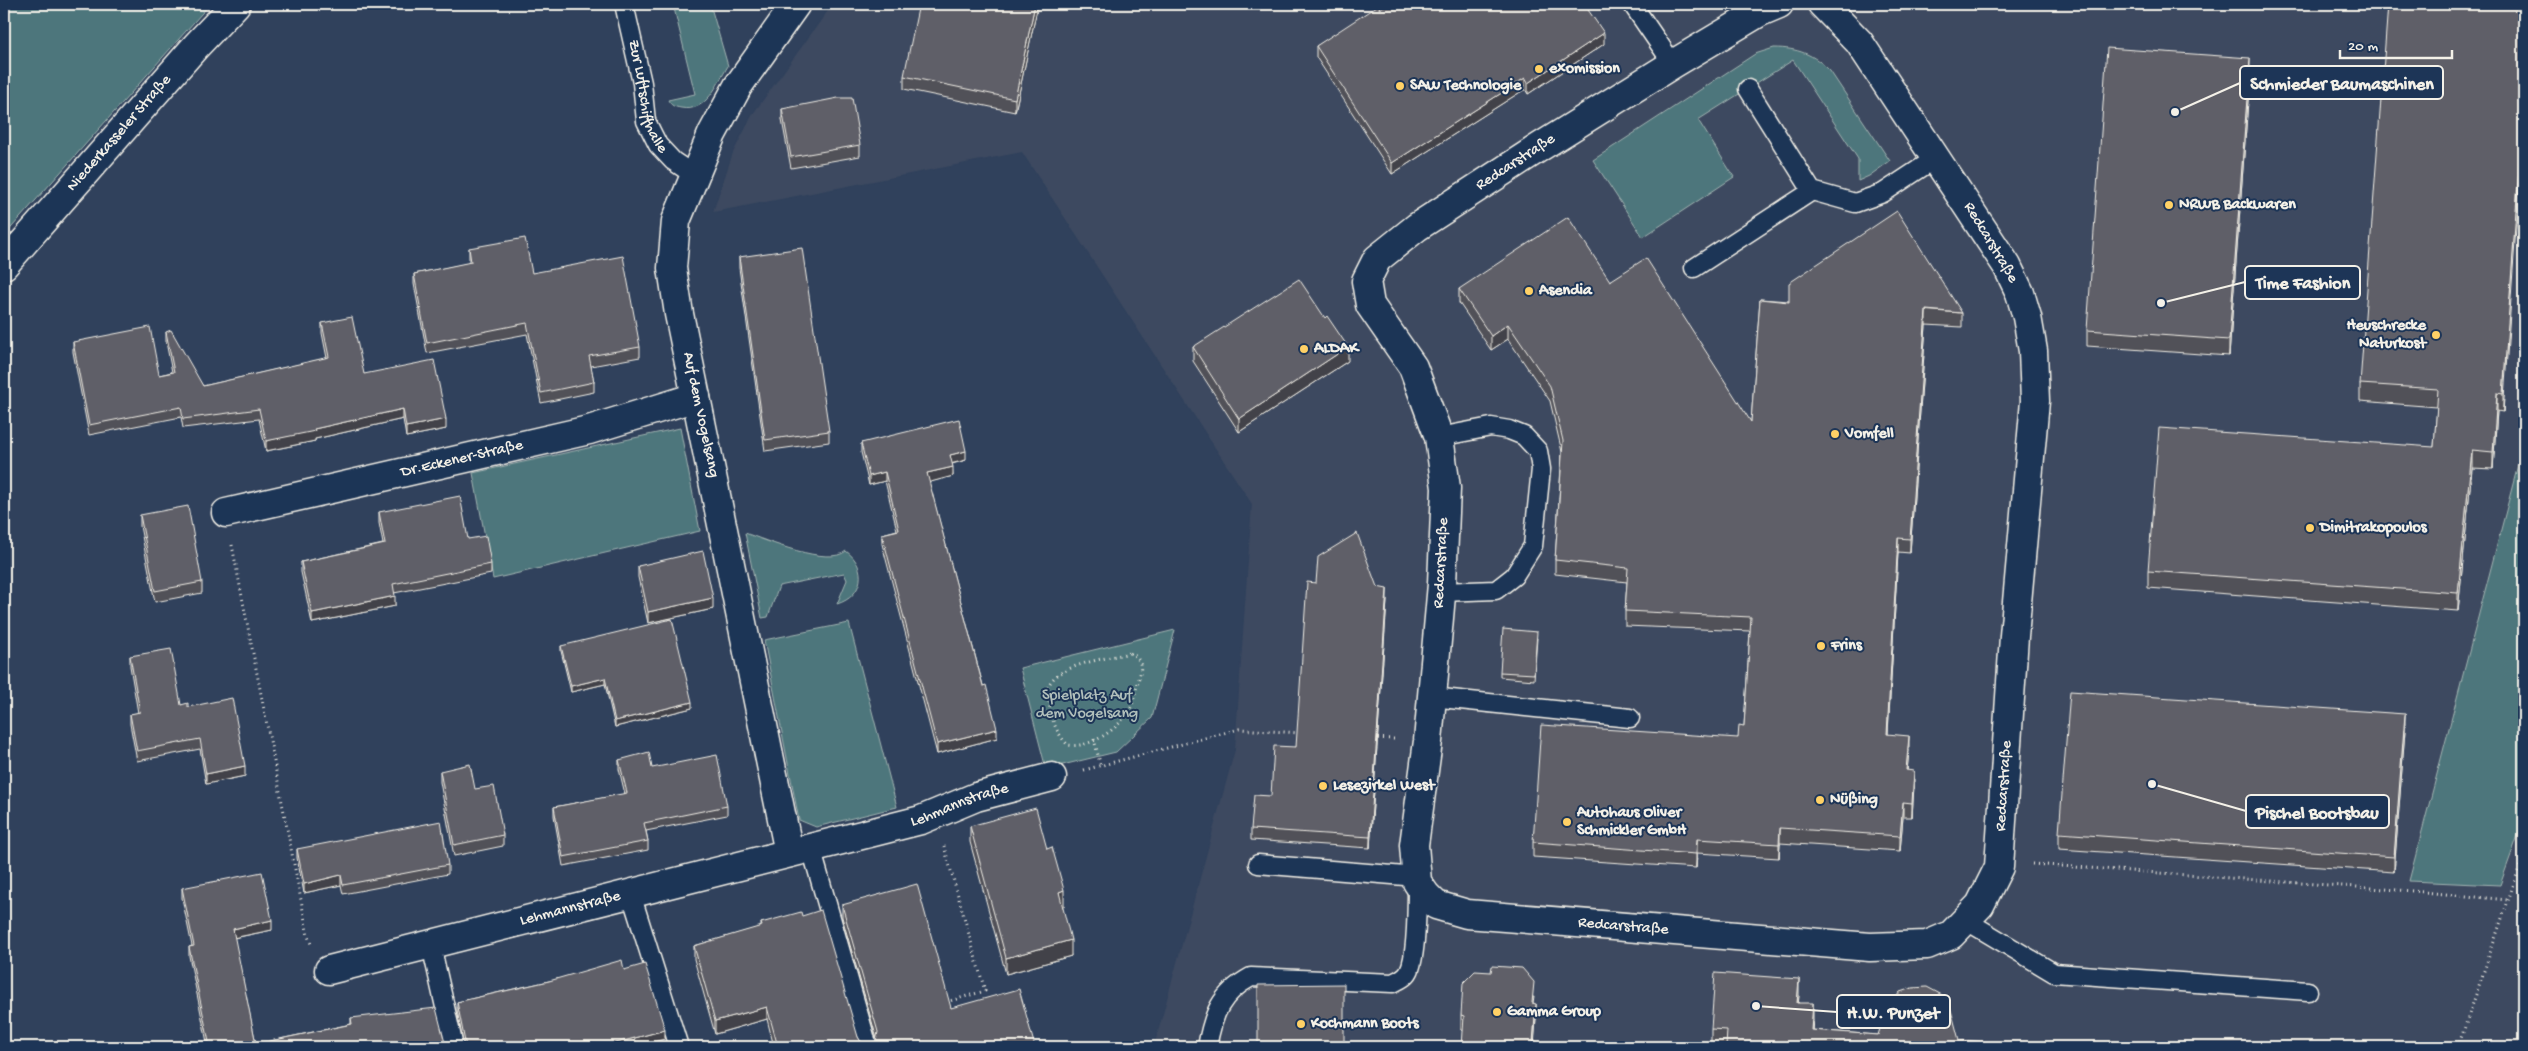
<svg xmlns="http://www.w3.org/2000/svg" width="2528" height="1051" font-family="'Gochi Hand',sans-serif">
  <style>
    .built { fill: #3e4a60 }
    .green { fill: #4e767b; stroke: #a1b4b2 }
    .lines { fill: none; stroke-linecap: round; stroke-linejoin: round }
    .service-casing { stroke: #f4f1e8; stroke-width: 21 }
    .minor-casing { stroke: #f4f1e8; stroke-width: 31 }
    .secondary-casing { stroke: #f4f1e8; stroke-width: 31 }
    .path { stroke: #f4f1e8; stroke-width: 3; stroke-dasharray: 1 4; stroke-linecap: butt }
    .service { stroke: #1d3557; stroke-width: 18 }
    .minor { stroke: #1d3557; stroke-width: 28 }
    .secondary { stroke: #1d3557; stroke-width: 28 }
    .wall { fill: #515159; stroke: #f4f1e8 }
    .shaded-wall { fill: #424249; stroke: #f4f1e8 }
    .building { fill: #5e5e68; stroke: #f4f1e8 }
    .poi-dot { fill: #ffd166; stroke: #1d3557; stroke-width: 2 }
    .labels { text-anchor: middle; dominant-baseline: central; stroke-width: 4; stroke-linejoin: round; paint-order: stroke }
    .poi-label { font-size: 16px; font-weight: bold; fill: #f4f1e8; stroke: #1d3557; text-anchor: start }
    .street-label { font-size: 16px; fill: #f4f1e8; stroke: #1d3557 }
    .park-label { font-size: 16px; fill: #b2c0bc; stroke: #1d3557 }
    .leader { fill: none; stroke: #f4f1e8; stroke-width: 2 }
    .callout-dot { fill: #f4f1e8; stroke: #1d3557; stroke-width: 2 }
    .callout { fill: #1d3557; stroke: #f4f1e8; stroke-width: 2 }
    .callout-label { font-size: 18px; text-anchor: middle; font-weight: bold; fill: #f4f1e8 }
  </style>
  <rect width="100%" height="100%" fill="#30415c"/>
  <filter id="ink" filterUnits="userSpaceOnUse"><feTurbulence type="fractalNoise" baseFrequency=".02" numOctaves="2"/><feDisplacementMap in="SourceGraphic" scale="10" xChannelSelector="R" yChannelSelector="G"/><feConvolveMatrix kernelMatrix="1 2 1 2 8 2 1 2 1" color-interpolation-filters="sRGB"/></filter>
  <g filter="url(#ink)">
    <path class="built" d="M833 4H2524V1047H1154L1235 750 1252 504 1022 152 713 212 733 153 753 114Z"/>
    <g class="green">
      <path d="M4 4H210L4 236Z"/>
      <path d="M673 4H710L728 66C717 84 707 113 681 108 675 107 671 106 668 100L695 94Z"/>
      <path d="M1774 48C1797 48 1814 54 1830 71L1890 161 1869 176 1858 181V159L1793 60 1698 120 1734 177 1643 237 1593 160 1755 54Z"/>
      <path d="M680 428 700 531 493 579 473 473Z"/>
      <path d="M2524 442V819L2500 885 2409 881Z"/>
      <path d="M745 533C765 540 829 567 846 551 868 567 864 596 837 604L847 580 844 573 779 586 768 617 762 618Z"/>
      <path d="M849 623 897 807 816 827 799 820 764 640Z"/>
      <path d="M1175 630 1152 718 1116 752 1046 769 1020 668Z"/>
    </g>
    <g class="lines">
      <defs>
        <g id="service">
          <path id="s1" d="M624 4 642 83 646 121 658 145 673 161 694 175"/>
          <path d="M1632 4 1673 64"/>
          <path d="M1748 89 1812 191 1855 203 1883 193 1936 158"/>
          <path d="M1694 268 1812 191"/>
          <path d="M1439 437 1491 427 1509 430 1524 436 1538 451 1541 469 1533 546 1514 576 1496 590 1441 592"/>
          <path d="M1432 697 1630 718"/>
          <path d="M811 848 868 1047"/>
          <path d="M1258 864 1417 877"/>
          <path d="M631 894 679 1047"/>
          <path d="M1967 921 2054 973 2308 991"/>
          <path d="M431 945 454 1047"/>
          <path d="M1207 1047C1213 1014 1220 994 1251 977L1393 983C1399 980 1406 977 1409 971 1417 956 1417 902 1417 882"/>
        </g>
        <g id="minor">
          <path id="s2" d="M1779 4 1760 12 1673 64 1540 147 1417 227 1377 259 1366 281 1370 305 1413 367 1439 437 1446 488 1442 584 1428 741 1414 845 1417 882 1426 895 1436 905 1467 914 1870 947 1927 945 1951 935 1980 905 1999 867 2014 636 2035 401 2033 351 2027 317 2020 293 2007 266 1859 42 1822 4"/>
          <path id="s3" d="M226 513 589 430 696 397"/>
          <path d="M789 853 679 314 672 268 676 221 712 134 738 86 796 4"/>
          <path id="s4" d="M329 970 921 820 976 797 1052 777"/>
        </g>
        <g id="secondary">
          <path id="s5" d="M4 265 196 46 236 4"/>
        </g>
      </defs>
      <use href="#service" class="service-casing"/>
      <use href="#minor" class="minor-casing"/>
      <use href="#secondary" class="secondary-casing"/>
      <g class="path">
        <path d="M232 545 308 936 311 944"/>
        <path d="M1130 653C1145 660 1141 672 1137 686 1135 692 1134 699 1132 705 1123 726 1092 749 1068 745 1058 735 1052 722 1050 708 1049 702 1047 694 1048 688 1053 665 1109 658 1130 653Z"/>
        <path d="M1373 738 1395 739"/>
        <path d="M1094 739 1101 767"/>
        <path d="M1084 770 1239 729 1300 733"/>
        <path d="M944 846 985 991 946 1002"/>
        <path d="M2032 864 2413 891 2508 900"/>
        <path d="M2458 1047 2524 854"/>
      </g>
      <use href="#service" class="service"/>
      <use href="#minor" class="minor"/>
      <use href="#secondary" class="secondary"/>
    </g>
    <g class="wall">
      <path d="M1038 4 1015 112 904 89V76Z"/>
      <path d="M2524 4 2503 412 2497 411 2493 469 2472 468 2458 611 2148 588V571L2434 447 2437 407 2360 401V384Z"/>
      <path d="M1380 9 1604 44 1528 94 1525 89 1392 174 1316 57V46Z"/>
      <path d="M2250 74 2229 356 2087 346V330Z"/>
      <path d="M782 109 860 145V156L791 168 782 120Z"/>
      <path d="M469 248 532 273 640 347V357L591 366 594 382V392L541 403 527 334 427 353 414 284V274L469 263Z"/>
      <path d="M739 257 829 431V442L765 451 739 268Z"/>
      <path d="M1610 281 1751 422 1760 299 1962 313V327L1926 325 1910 553 1898 552 1888 734 1909 750 1907 770 1914 785 1912 817H1903L1900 851 1780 843 1779 858 1697 853 1696 868 1533 857V842L1738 738 1744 726 1750 631 1625 626V611L1627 582 1555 574V560L1562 452 1550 401 1508 339 1491 350 1459 303V289Z"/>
      <path d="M322 323 364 374 446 429 406 437 403 419 315 439V441L266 451 259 419 183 428 181 417 89 435 73 352V342L159 375 172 372 166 342V332L203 386 327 358 322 333Z"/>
      <path d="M1193 347 1348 361 1239 432 1193 361Z"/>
      <path d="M861 443 966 460 952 464 953 476 929 482 997 738 937 754 882 544V534L897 530 885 481 869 485 861 452Z"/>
      <path d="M379 512 468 539 491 564V574L394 593 395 606 312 623 301 572V562L383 544 379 523Z"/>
      <path d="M140 515 202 582V593L155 602 140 526Z"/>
      <path d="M638 566 713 609 648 623 638 577Z"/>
      <path d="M1377 587 1387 600 1370 848 1251 840V829L1271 796Z"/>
      <path d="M1537 638 1534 680 1500 677V672Z"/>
      <path d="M561 646 692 708 615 727 605 684 571 692 561 651Z"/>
      <path d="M130 656 181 705 188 707 245 776 206 784 200 749 137 761 130 724V714L138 713 130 666Z"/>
      <path d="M2405 730 2394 872 2059 849V833Z"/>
      <path d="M619 760 652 768 727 806V815L646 831 648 841V850L563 866 554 816V807L625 794 619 769Z"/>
      <path d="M440 771 475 789 503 835V846L454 856 440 782Z"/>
      <path d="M970 826 1047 849 1064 906 1062 907 1071 956 1006 974 970 842Z"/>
      <path d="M297 849 448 865V874L343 894 341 885 304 893 297 858Z"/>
      <path d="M182 888 272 930 234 938 256 1044 351 1024V1018L445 1043V1047H208L189 956V947L192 946 182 898Z"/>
      <path d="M842 905 951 1008 1035 1047H774L767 1019 715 1034 694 959V946L761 927V923L802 916 858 1037 861 1042 870 1045 876 1041 877 1039 842 917Z"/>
      <path d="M624 970 665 1039 633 1047H464L457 1010V1002L549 981Z"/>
      <path d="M1799 995 1798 1003 1813 1019 1812 1030 1878 1035 1959 1040 1726 1046 1711 1045V1029Z"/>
      <path d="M1534 997 1533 1004 1536 1019 1534 1042 1564 1047 1461 1030V1015Z"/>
    </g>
    <g class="shaded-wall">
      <path d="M1035 4H1038L1015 112V99Z"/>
      <path d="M1604 33V44L1528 94V83Z"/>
      <path d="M2250 58V74L2229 356V340Z"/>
      <path d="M1525 78V89L1392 174V163Z"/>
      <path d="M2524 97V114L2503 412V394Z"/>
      <path d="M1926 310V325L1910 553V539Z"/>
      <path d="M1508 324V339L1491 350V336Z"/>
      <path d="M1348 347V361L1239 432V419Z"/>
      <path d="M2497 393V411L2493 469V452Z"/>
      <path d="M403 409V419L315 439V441L266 451V441L314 429Z"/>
      <path d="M446 419V429L406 437V427Z"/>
      <path d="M2472 450V468L2458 611V593Z"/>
      <path d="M966 451V460L950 464V455Z"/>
      <path d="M953 467V476L927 483V473Z"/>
      <path d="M885 472V481L869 485V476Z"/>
      <path d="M1898 538V552L1887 749V734Z"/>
      <path d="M1387 589V600L1370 848V837Z"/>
      <path d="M395 596V606L312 623V613Z"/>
      <path d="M713 598V609L648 623V612Z"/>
      <path d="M605 678V684L571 692V686Z"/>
      <path d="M692 702V708L615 727V721Z"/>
      <path d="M2405 714V730L2394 872V857Z"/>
      <path d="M997 729V738L937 754V744Z"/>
      <path d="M1909 736V750L1906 784V770Z"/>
      <path d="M245 766V776L206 784V774Z"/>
      <path d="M1914 771V785L1912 817V803Z"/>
      <path d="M1903 802V817L1900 851V836Z"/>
      <path d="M1780 828V843L1779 858V844Z"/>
      <path d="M1697 839V853L1696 868V854Z"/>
      <path d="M341 875V885L304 893V884Z"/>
      <path d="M1064 890V906L1059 908V892Z"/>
      <path d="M272 920V930L233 938V929Z"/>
      <path d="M1071 940V956L1006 974V958Z"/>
      <path d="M1799 979V995L1797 1018V1003Z"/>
      <path d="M1813 1003V1019L1811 1046V1030Z"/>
      <path d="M1536 1004V1019L1534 1047H1533Z"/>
      <path d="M767 1007V1019L715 1034V1021Z"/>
      <path d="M665 1030V1039L633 1047H601Z"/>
    </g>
    <g class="building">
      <path d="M919 4H1035L1015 99 904 76Z"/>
      <path d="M1380 4 1379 9 1388 4H1584L1604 33 1528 83 1525 78 1392 163 1316 46Z"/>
      <path d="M2388 4H2524V97L2503 394 2497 393 2493 452 2472 450 2458 593 2148 571 2159 428 2434 447 2438 389 2360 384Z"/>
      <path d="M2107 48 2250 58 2229 340 2087 330Z"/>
      <path d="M838 98H852L860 145 791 157 782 109Z"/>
      <path d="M1897 211 1962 313 1926 310 1910 539 1898 538 1887 734 1909 736 1906 770 1914 771 1912 803 1903 802 1900 836 1780 828 1779 844 1697 839 1696 854 1533 842 1541 725 1738 738 1739 725 1744 726 1751 617 1625 611 1628 568 1555 560 1563 441 1550 386 1508 324 1491 336 1459 289 1568 217 1610 281 1646 258 1751 422 1760 299 1789 302V283Z"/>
      <path d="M525 238 532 273 623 256 640 347 589 356 594 382 541 393 527 323 427 343 414 274 471 262 469 248Z"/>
      <path d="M802 248 829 431 765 440 739 257Z"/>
      <path d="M1299 279 1325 318 1327 316 1348 347 1239 419 1193 347Z"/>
      <path d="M352 317 364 374 434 360 446 419 406 427 403 409 314 429 315 431 266 441 259 409 183 419 181 407 89 425 73 342 150 327 159 375 174 372 166 332 171 330 203 386 329 357 322 323Z"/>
      <path d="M959 419 966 451 950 455 953 467 927 473 983 686 986 685 997 729 937 744 882 534 899 530 885 472 869 476 861 443Z"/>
      <path d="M460 496 468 539 486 536 491 564 393 584 395 596 312 613 301 562 385 544 379 512Z"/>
      <path d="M188 506 202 582 155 591 140 515Z"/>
      <path d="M1357 533 1377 587 1387 589 1370 837 1251 829 1254 795 1271 796 1274 746 1296 747 1307 582 1316 583 1318 557Z"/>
      <path d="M703 551 713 598 648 612 638 566Z"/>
      <path d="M672 619 692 702 615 721 605 678 571 686 561 646Z"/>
      <path d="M1503 629 1537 632 1534 674 1500 672Z"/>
      <path d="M171 649 181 705 188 703V707L232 698 245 766 206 774 200 739 137 751 130 714 140 712 130 656Z"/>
      <path d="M2070 691 2405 714 2394 857 2059 833Z"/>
      <path d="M649 752 652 768 717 755 727 806 644 823 648 841 563 857 554 807 627 793 619 760Z"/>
      <path d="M470 764 475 789 494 786 503 835 454 845 440 771Z"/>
      <path d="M1036 808 1047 849 1052 847 1064 890 1059 892 1071 940 1006 958 970 826Z"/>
      <path d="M441 821 448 865 343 885 341 875 304 884 297 849Z"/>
      <path d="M262 872 272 920 233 929 256 1044 352 1024 351 1018 436 1008 445 1043 405 1047H210L189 947 194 946 182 888Z"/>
      <path d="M917 884 951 1008 1019 989 1035 1047H778L767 1007 715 1021 694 946 762 926 761 923 801 912 802 916 821 910 858 1037 861 1042 870 1045 876 1041 878 1032 842 905Z"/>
      <path d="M622 960 624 970 645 964 665 1030 601 1047H466L457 1002 549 981Z"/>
      <path d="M1492 966 1522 968 1534 982 1532 1003 1536 1004 1533 1042 1564 1044V1047H1462L1464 1016 1461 1015 1463 983 1475 971 1491 972Z"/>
      <path d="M1715 973 1799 979 1797 1003H1813L1811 1030 1878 1035 1886 1010 1900 992 1912 988 1927 987 1942 995 1951 1010 1959 1040 2000 1043V1047H1726L1727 1030 1711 1029Z"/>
      <path d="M1344 984V1047H1258V985Z"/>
    </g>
  </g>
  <g class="poi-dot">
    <circle cx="1539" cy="69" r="5"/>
    <circle cx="1400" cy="86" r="5"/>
    <circle cx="2169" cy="205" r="5"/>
    <circle cx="1529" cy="291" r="5"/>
    <circle cx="2436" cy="335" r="5"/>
    <circle cx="1304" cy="349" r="5"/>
    <circle cx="1835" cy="434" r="5"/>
    <circle cx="2310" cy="528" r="5"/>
    <circle cx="1821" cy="646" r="5"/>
    <circle cx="1323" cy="786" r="5"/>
    <circle cx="1820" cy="800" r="5"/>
    <circle cx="1567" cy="822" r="5"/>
    <circle cx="1497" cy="1012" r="5"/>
    <circle cx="1301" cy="1024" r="5"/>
  </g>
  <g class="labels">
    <g class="poi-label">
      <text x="1549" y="69">exomission</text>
      <text x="1410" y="86">SAW Technologie</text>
      <text x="2179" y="205">NRWB Backwaren</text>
      <text x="1539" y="291">Asendia</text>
      <text x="2426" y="326" text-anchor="end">Heuschrecke<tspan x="2426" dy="18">Naturkost</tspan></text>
      <text x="1314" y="349">ALDAK</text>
      <text x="1845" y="434">Vomfell</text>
      <text x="2320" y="528">Dimitrakopoulos</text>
      <text x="1831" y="646">Frins</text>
      <text x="1333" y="786">Lesezirkel West</text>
      <text x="1830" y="800">Nüßing</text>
      <text x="1577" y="813">Autohaus Oliver<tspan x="1577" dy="18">Schmickler GmbH</tspan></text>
      <text x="1507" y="1012">Gamma Group</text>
      <text x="1311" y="1024">Kochmann Boots</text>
    </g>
    <g class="street-label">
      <text stroke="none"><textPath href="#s1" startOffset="96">Zur Luftschiffhalle</textPath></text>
      <text stroke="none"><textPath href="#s5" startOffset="175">Niederkasseler Straße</textPath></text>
      <text transform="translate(1516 163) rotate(-33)">Redcarstraße</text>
      <text transform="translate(1990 243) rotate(59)">Redcarstraße</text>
      <text transform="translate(700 415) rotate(78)">Auf dem Vogelsang</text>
      <text stroke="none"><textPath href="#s3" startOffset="242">Dr.Eckener-Straße</textPath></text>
      <text transform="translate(1442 563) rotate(-87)">Redcarstraße</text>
      <text stroke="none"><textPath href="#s2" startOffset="1838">Redcarstraße</textPath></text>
      <text stroke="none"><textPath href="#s4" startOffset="652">Lehmannstraße</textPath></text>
      <text stroke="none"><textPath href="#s4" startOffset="249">Lehmannstraße</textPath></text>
      <text stroke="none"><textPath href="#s2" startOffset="1342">Redcarstraße</textPath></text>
    </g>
    <g class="park-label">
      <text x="1087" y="696">Spielplatz Auf<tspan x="1087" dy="18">dem Vogelsang</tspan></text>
    </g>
  </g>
  <path class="leader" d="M2175 112L2240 83M2161 303L2245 282M2152 784L2246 811M1756 1006L1837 1012"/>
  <g class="callout-dot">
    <circle cx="2175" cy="112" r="5"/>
    <circle cx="2161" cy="303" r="5"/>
    <circle cx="2152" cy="784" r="5"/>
    <circle cx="1756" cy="1006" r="5"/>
  </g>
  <g class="callout">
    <rect x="2240" y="66" width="203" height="33" rx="5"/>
    <rect x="2245" y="266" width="115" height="33" rx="5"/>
    <rect x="2246" y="795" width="143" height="33" rx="5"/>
    <rect x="1837" y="995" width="113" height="33" rx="5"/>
  </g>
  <g class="callout-label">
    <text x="2342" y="89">Schmieder Baumaschinen</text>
    <text x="2303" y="288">Time Fashion</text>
    <text x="2317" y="818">Pischel Bootsbau</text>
    <text x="1893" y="1018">H.W. Punzet</text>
  </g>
  <rect width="2528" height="1051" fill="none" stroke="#1d3557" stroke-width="20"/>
  <rect x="10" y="10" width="2508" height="1031" fill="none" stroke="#f4f1e8" stroke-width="2" filter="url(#ink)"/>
  <path d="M2340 50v8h112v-8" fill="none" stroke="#f4f1e8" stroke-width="2.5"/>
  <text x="2348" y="50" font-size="15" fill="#f4f1e8" stroke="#1d3557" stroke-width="4" paint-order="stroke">20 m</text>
</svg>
